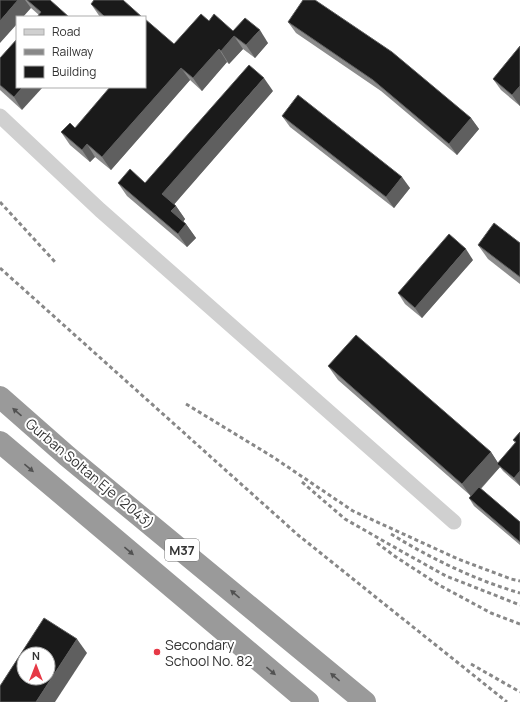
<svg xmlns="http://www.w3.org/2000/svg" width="520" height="702" font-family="Manrope,sans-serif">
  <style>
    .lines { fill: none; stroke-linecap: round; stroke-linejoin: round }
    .street { stroke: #d0d0d0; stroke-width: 15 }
    .highway { stroke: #9a9a9a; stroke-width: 22 }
    .rail { stroke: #888; stroke-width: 3; stroke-dasharray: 4 3; stroke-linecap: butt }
    .wall { fill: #8c8c8c }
    .shaded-wall { fill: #5f5f5f }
    .building { fill: #1a1a1a; stroke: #5f5f5f; fill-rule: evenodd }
    .oneway { fill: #525252 }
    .poi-dot { fill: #e63946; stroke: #fff; stroke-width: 1.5 }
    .labels { text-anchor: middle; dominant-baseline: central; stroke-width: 4; stroke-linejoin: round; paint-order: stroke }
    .shield { fill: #fff; stroke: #707070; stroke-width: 1 }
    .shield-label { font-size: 13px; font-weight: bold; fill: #333 }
    .street-label { font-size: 14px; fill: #333; stroke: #fff }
    .poi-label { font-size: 14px; fill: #333; stroke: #fff; text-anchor: start }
  </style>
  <rect width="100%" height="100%" fill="#fff"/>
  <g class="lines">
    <path class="street" d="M0 116 100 210 454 522"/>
    <g class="highway">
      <path d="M0 397 67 456 365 702"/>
      <path d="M0 442 308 702"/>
    </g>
    <g class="rail">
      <path d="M0 202 56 263"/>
      <path d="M0 268 298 535 507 702"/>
      <path d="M186 404 273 457 353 511 458 559 511 579 520 581"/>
      <path d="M302 482 345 519 401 551 446 576 520 605"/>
      <path d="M391 534C430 558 475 580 520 593"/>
      <path d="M377 543 396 557 439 585 491 613 520 624"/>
      <path d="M471 664 520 692"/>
    </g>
  </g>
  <g class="wall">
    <path d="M0 0H50L39 15 31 8Z"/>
    <path d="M91 4 142 17H100Z"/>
    <path d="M209 21 233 31 268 43 255 58 243 49 229 64 227 62 202 91 190 80 111 170 95 157 90 162 70 145 61 132 75 128 174 44Z"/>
    <path d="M288 22 471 118 479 129 457 155 381 91 296 33Z"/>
    <path d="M520 46V106L501 90 493 79Z"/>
    <path d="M0 58 22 110 0 90Z"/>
    <path d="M273 91 174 204 176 206 185 219 183 222 186 224 196 238 187 247 127 196 118 183H145Z"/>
    <path d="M282 116 410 188 394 208 290 127Z"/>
    <path d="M520 243V284L488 259 478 245Z"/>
    <path d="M473 260 422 318 405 304 398 293Z"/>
    <path d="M328 366 491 452 498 463 515 443 513 440 520 432V486L503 471 500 467 481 489 520 522V545L474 506 469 498 471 496 338 380Z"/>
  </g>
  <g class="shaded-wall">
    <path d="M18 0H25L31 8 23 17H17V24L0 43V21Z"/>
    <path d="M260 30 268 43 255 58 246 45Z"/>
    <path d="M234 36 243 49 229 64 221 51Z"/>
    <path d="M219 49 227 62 202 91 193 78Z"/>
    <path d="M181 68 190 80 111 170 102 157Z"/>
    <path d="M264 78 273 91 171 208 162 194Z"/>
    <path d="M520 86V106L512 95Z"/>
    <path d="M23 87H43L22 110 14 97Z"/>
    <path d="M471 118 479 129 457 155 449 144Z"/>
    <path d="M87 144 95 157 90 162 82 150Z"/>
    <path d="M402 177 410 188 394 208 386 197Z"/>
    <path d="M176 206 185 219 181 225 171 211Z"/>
    <path d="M186 224 196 238 187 247 178 234Z"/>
    <path d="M466 249 473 260 422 318 415 308Z"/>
    <path d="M491 452 500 466 497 464 500 467 472 498 462 484Z"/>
    <path d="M520 471V486L514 478Z"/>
    <path d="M77 639 87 653 55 702H36Z"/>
  </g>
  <g class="building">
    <path d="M0 0H18L0 21Z"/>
    <path d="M27 0H50L69 17H37L41 12Z"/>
    <path d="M94 0H123L142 17H105L91 4Z"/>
    <path d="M303 0H315L392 52 471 118 449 144 373 80 288 22Z"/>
    <path d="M201 14 209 21 214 14 233 31 245 18 260 30 246 45 234 36 221 51 219 49 193 78 181 68 102 157 87 144 82 150 61 132 70 123 75 128 110 87H145V19L174 44Z"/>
    <path d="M17 39V87H23L14 97 0 85V58Z"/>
    <path d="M520 46V86L512 95 493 79Z"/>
    <path d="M249 65 264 78 162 194 176 206 171 211 186 224 178 234 118 183 130 169 145 183Z"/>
    <path d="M298 95 402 177 386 197 282 116Z"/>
    <path d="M494 223 520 243V277L478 245Z"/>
    <path d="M449 234 466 249 415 308 398 293Z"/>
    <path d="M356 335 491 452 462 484 328 366Z"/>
    <path d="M520 432V471L514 478 497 464 516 442 513 440Z"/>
    <path d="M479 487 520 522V542L469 498Z"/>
    <path d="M44 618 77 639 36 702H0V686ZM24 654H48V678H24Z"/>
  </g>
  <defs><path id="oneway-solid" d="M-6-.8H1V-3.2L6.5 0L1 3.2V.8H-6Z"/></defs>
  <g class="oneway">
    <use href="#oneway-solid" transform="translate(17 412) rotate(-139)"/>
    <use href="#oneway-solid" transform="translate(29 468) rotate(40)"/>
    <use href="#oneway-solid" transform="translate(129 551) rotate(40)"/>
    <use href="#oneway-solid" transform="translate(235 594) rotate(-140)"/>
    <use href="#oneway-solid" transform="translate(271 671) rotate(40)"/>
    <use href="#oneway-solid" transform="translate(335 677) rotate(-140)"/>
  </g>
  <circle class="poi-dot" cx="157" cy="652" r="4"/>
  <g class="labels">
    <rect class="shield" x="165" y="539" width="34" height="22" rx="3"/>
    <g class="shield-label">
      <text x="182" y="550">M37</text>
    </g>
    <g class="street-label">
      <text transform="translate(90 473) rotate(40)">Gurban Soltan Eje (2043)</text>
    </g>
    <g class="poi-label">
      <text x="165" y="644">Secondary<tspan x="165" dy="16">School No. 82</tspan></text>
    </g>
  </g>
  <rect x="16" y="16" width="130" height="72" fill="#ffffff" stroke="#adadad"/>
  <rect x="24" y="29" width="20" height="6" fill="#d0d0d0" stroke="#adadad"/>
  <text x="52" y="36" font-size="12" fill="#333333">Road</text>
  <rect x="24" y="49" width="20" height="6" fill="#888888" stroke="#adadad"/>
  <text x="52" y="56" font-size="12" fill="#333333">Railway</text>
  <rect x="24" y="66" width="20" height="12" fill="#1a1a1a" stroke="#adadad"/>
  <text x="52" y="76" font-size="12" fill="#333333">Building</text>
  <g transform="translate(36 666)"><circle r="19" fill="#ffffff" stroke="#adadad"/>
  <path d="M0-3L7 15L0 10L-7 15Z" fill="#e63946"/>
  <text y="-6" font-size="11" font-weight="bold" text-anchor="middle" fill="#333333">N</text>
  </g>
</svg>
